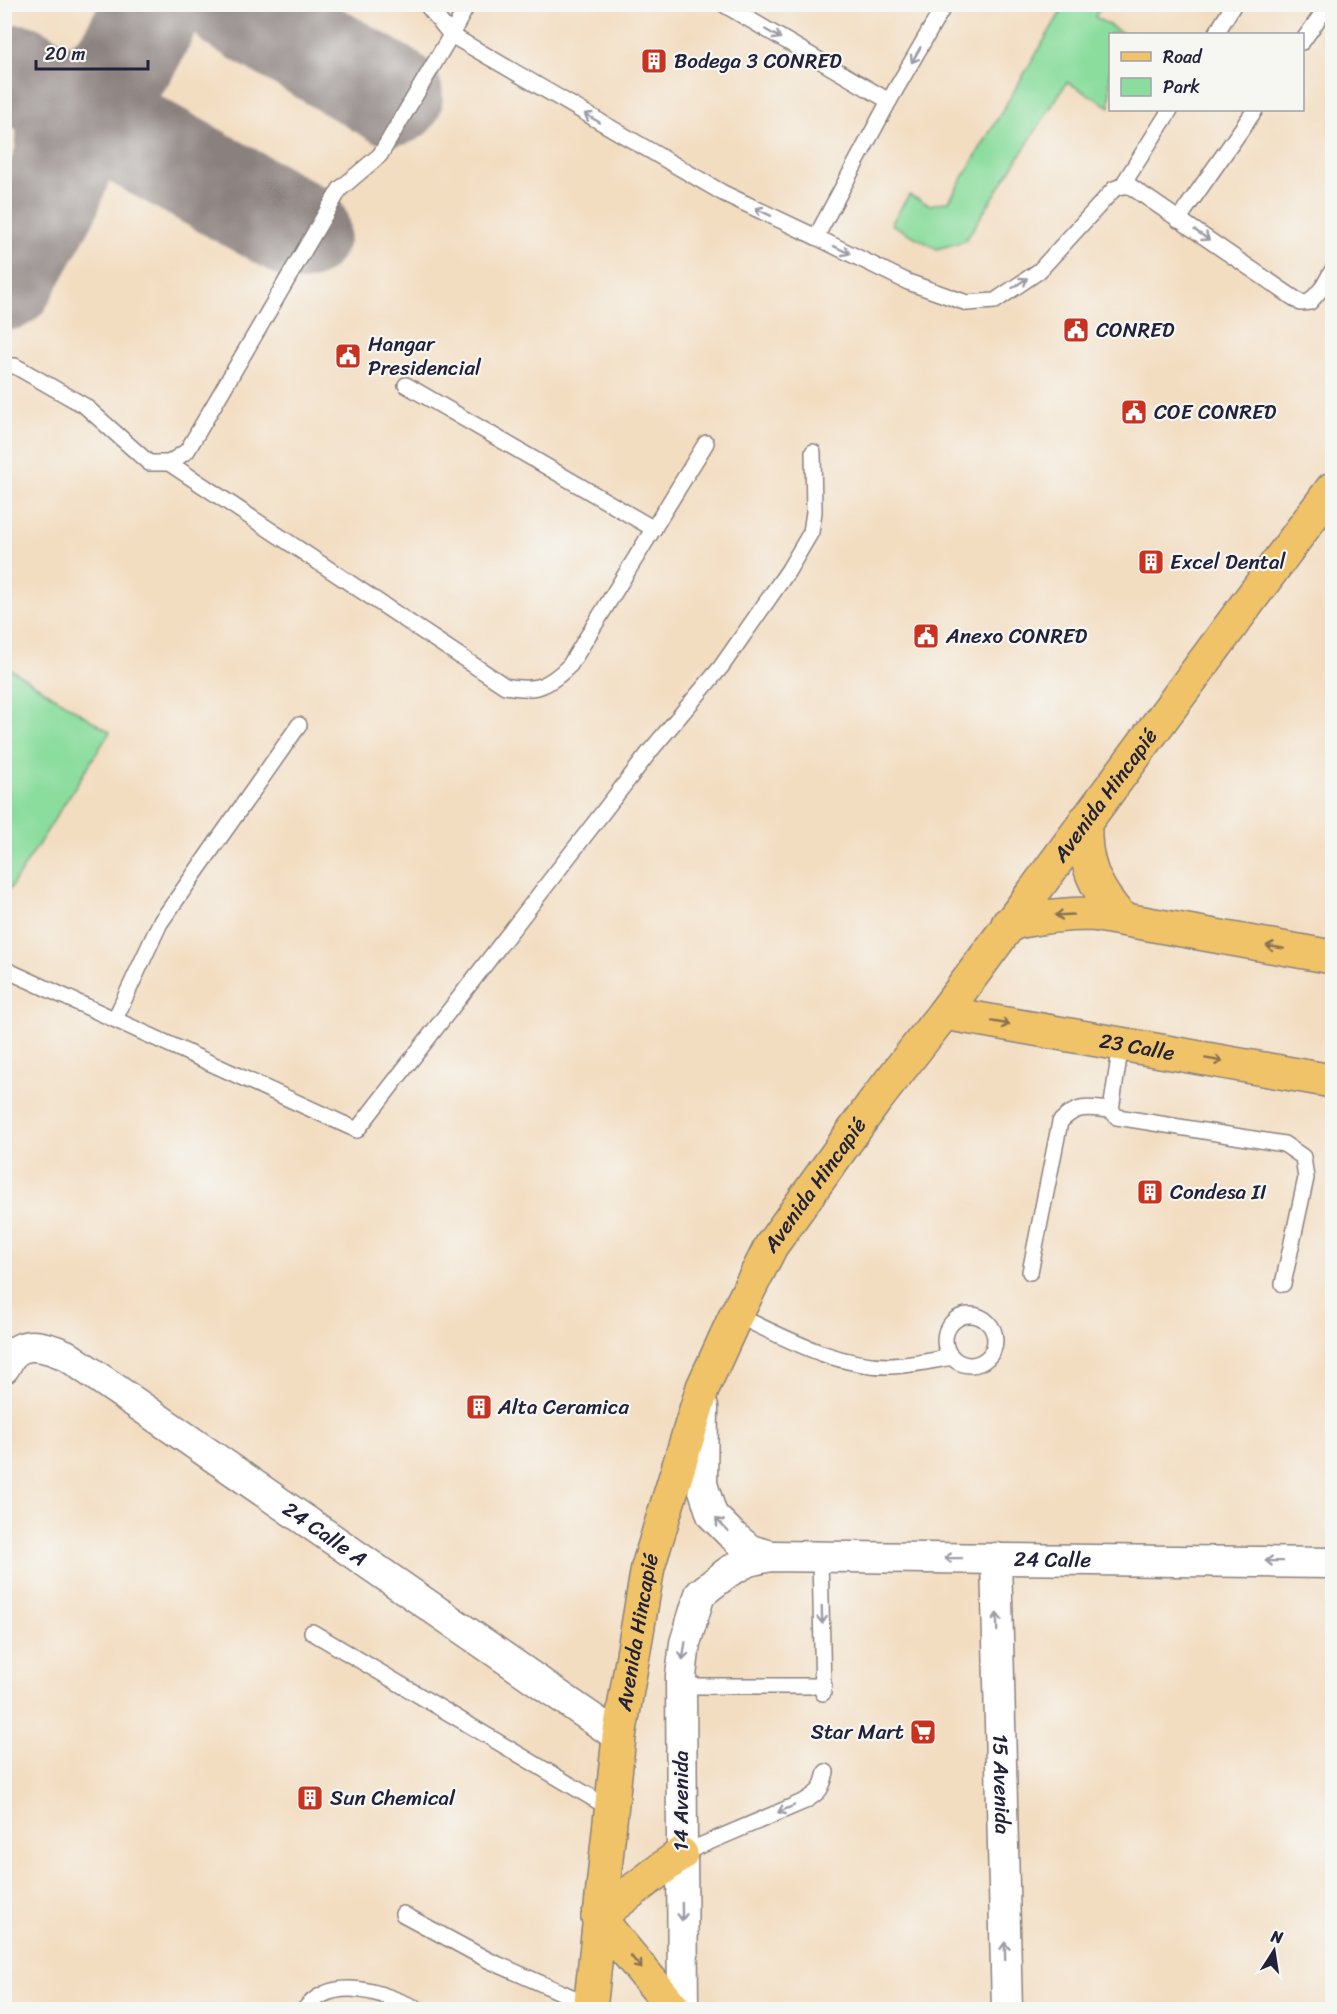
<svg xmlns="http://www.w3.org/2000/svg" width="1337" height="2014" font-family="Sriracha,sans-serif">
  <style>
    .green { fill: #8bdd9e; stroke: #56806c; stroke-width: 1.5 }
    .lines { fill: none; stroke-linecap: round; stroke-linejoin: round }
    .taxiway { stroke: #8a807e; stroke-width: 100 }
    .lane-casing { stroke: #8a807e; stroke-width: 18 }
    .street-casing { stroke: #8a807e; stroke-width: 33 }
    .primary-casing { stroke: #8a807e; stroke-width: 36 }
    .lane { stroke: #fff; stroke-width: 15 }
    .street { stroke: #fff; stroke-width: 30 }
    .primary { stroke: #f0c369; stroke-width: 33 }
    .oneway { stroke: #9c9ca7 }
    .oneway2 { stroke: #897252 }
    .labels { text-anchor: middle; dominant-baseline: central; stroke-width: 4.5; stroke-linejoin: round; paint-order: stroke }
    .poi-label { font-size: 21px; fill: #22223b; stroke: #f6f6f2; text-anchor: start }
    .street-label { font-size: 21px; fill: #22223b; stroke: #f6f6f2 }
  </style>
  <rect width="100%" height="100%" fill="#f6f6f2"/>
  <filter id="ink" filterUnits="userSpaceOnUse"><feTurbulence type="fractalNoise" baseFrequency=".0167" numOctaves="2"/><feDisplacementMap in="SourceGraphic" scale="12" xChannelSelector="R" yChannelSelector="G"/><feConvolveMatrix kernelMatrix="1 2 1 2 8 2 1 2 1" color-interpolation-filters="sRGB"/></filter>
  <filter id="wash" filterUnits="userSpaceOnUse"><feTurbulence type="fractalNoise" baseFrequency=".008" numOctaves="4" result="noise"/><feDisplacementMap in="SourceGraphic" scale="24" xChannelSelector="R" yChannelSelector="G"/><feGaussianBlur stdDeviation="1.35" result="paint"/><feColorMatrix in="noise" values="0 0 0 0 0 0 0 0 0 0 0 0 0 0 0 0 0 1.4 0 .05"/><feComposite in="paint" operator="in"/></filter>
  <g filter="url(#wash)">
    <rect width="100%" height="100%" fill="#f3ddc1"/>
    <g class="green">
      <path d="M1065 5H1102L1095 17 1124 34H1110V107L1067 82 965 241 937 249 891 224 909 195 930 205 949 201Z"/>
      <path d="M4 665 110 732 10 889 4 885Z"/>
    </g>
    <g class="lines">
      <g class="taxiway">
        <path d="M235 4 393 96"/>
        <path d="M18 74 300 231"/>
        <path d="M4 281 50 198 65 157 67 121 56 95C67 94 79 94 89 90 124 76 138 36 154 4"/>
      </g>
    </g>
  </g>
  <g filter="url(#ink)">
    <g class="lines">
      <defs>
        <g id="lane">
          <path d="M468 4 451 35 723 193 816 237"/>
          <path d="M723 4 889 101"/>
          <path d="M945 4 889 101 816 237 908 282 967 303 995 301 1039 271 1114 189 1122 186H1130L1301 303 1310 302 1323 287 1332 271"/>
          <path d="M1216 34 1234 4"/>
          <path d="M1302 42 1329 4"/>
          <path d="M1122 186 1170 110"/>
          <path d="M1178 220 1255 110"/>
          <path d="M4 366H15L85 406 149 463H169L187 451 340 189 380 155 451 35 426 4"/>
          <path d="M406 385 654 529"/>
          <path d="M169 463 505 686C536 692 548 687 570 665L706 443"/>
          <path d="M4 969 357 1130 651 750 721 667 788 571 811 532 814 512 813 452"/>
          <path d="M115 1019 160 923 299 725"/>
          <path d="M1121 1044 1111 1110 1117 1117 1284 1144 1303 1157 1306 1178 1283 1284"/>
          <path d="M1030 1272 1060 1122C1077 1104 1088 1108 1111 1110"/>
          <path d="M736 1315C784 1337 834 1366 888 1366 909 1366 930 1361 952 1357"/>
          <circle cx="970" cy="1340" r="25"/>
          <path d="M820 1556 823 1693"/>
          <path d="M312 1632 611 1809"/>
          <path d="M681 1686H824"/>
          <path d="M681 1854 805 1801C820 1792 822 1789 826 1772"/>
          <path d="M403 1914 488 1960 590 2005"/>
          <path d="M304 2010C334 1972 384 1994 420 2010"/>
        </g>
        <g id="street">
          <path id="s1" d="M4 1368C7 1364 9 1358 12 1355 26 1339 49 1348 66 1355L619 1737"/>
          <path d="M703 1407 702 1484 712 1515 731 1534 750 1550 771 1556"/>
          <path id="s2" d="M996 1558 1007 2010"/>
          <path id="s3" d="M683 2010 681 1676 685 1643 700 1594 728 1572 748 1561 771 1556 1332 1563"/>
        </g>
        <g id="primary">
          <path d="M1085 821C1083 862 1094 888 1121 918"/>
          <path d="M1008 924C1037 917 1063 914 1093 914L1332 957"/>
          <path id="s4" d="M944 1013 1332 1081"/>
          <path d="M598 1917 675 2010"/>
          <path d="M598 1917 681 1854"/>
          <path id="s5" d="M590 2010 619 1737 648 1567 703 1387 736 1315 771 1246 875 1101 944 1013 1332 489"/>
        </g>
      </defs>
      <use href="#lane" class="lane-casing"/>
      <use href="#street" class="street-casing"/>
      <use href="#primary" class="primary-casing"/>
      <use href="#lane" class="lane"/>
      <use href="#street" class="street"/>
      <use href="#primary" class="primary"/>
    </g>
    <defs><path id="oneway-shaft" d="M-6 0H5M1.5-3L5.5 0L1.5 3" fill="none" stroke-width="1.6" stroke-linecap="round" stroke-linejoin="round" transform="scale(1.5)"/></defs>
    <g class="oneway">
      <use href="#oneway-shaft" transform="translate(773 34) rotate(30)"/>
      <use href="#oneway-shaft" transform="translate(916 55) rotate(120)"/>
      <use href="#oneway-shaft" transform="translate(592 118) rotate(-150)"/>
      <use href="#oneway-shaft" transform="translate(763 212) rotate(-154)"/>
      <use href="#oneway-shaft" transform="translate(1202 235) rotate(34)"/>
      <use href="#oneway-shaft" transform="translate(842 250) rotate(26)"/>
      <use href="#oneway-shaft" transform="translate(1020 283) rotate(-34)"/>
      <use href="#oneway-shaft" transform="translate(722 1525) rotate(-134)"/>
      <use href="#oneway-shaft" transform="translate(953 1558) rotate(-179)"/>
      <use href="#oneway-shaft" transform="translate(1274 1561) rotate(-179)"/>
      <use href="#oneway-shaft" transform="translate(822 1615) rotate(88)"/>
      <use href="#oneway-shaft" transform="translate(997 1622) rotate(-91)"/>
      <use href="#oneway-shaft" transform="translate(684 1651) rotate(99)"/>
      <use href="#oneway-shaft" transform="translate(786 1809) rotate(157)"/>
      <use href="#oneway-shaft" transform="translate(682 1912) rotate(89)"/>
      <use href="#oneway-shaft" transform="translate(1005 1951) rotate(-91)"/>
    </g>
    <g class="oneway2">
      <use href="#oneway-shaft" transform="translate(1064 915) rotate(177)"/>
      <use href="#oneway-shaft" transform="translate(1275 947) rotate(-170)"/>
      <use href="#oneway-shaft" transform="translate(1001 1023) rotate(10)"/>
      <use href="#oneway-shaft" transform="translate(1214 1060) rotate(10)"/>
      <use href="#oneway-shaft" transform="translate(636 1962) rotate(50)"/>
    </g>
  </g>
  <defs>
    <symbol id="building-square" viewBox="-11 -11 22 22"><rect x="-9" y="-9" width="18" height="18" rx="4" fill="#c8321e" stroke="#f6f6f2"/><path d="M-4-6H4V6H1V3H-1V6H-4ZM-2.5-4.3h1.7v1.8h-1.7ZM.8-4.3h1.7v1.8H.8ZM-2.5-1h1.7V.8h-1.7ZM.8-1h1.7V.8H.8Z" fill="#fff"/></symbol>
    <symbol id="civic-square" viewBox="-11 -11 22 22"><rect x="-9" y="-9" width="18" height="18" rx="4" fill="#c8321e" stroke="#f6f6f2"/><path d="M-.6-6.5H3V-4.5H.6V-3L4-1V1h2V6H-6V1h2V-1L-.6-3ZM-1.2 2.5V6h2.4V2.5Z" fill="#fff"/></symbol>
    <symbol id="supermarket-square" viewBox="-11 -11 22 22"><rect x="-9" y="-9" width="18" height="18" rx="4" fill="#c8321e" stroke="#f6f6f2"/><path d="M-6-5.5h2.5l.6 2H6L4.5 2H-2.5L-4.4-4H-6ZM-1.5 3.2a1.3 1.3 0 1 0 .1 0ZM3 3.2a1.3 1.3 0 1 0 .1 0Z" fill="#fff"/></symbol>
  </defs>
  <g fill-rule="evenodd">
    <use href="#building-square" x="639" y="46" width="30" height="30"/>
    <use href="#civic-square" x="1061" y="315" width="30" height="30"/>
    <use href="#civic-square" x="333" y="341" width="30" height="30"/>
    <use href="#civic-square" x="1119" y="397" width="30" height="30"/>
    <use href="#building-square" x="1136" y="547" width="30" height="30"/>
    <use href="#civic-square" x="911" y="621" width="30" height="30"/>
    <use href="#building-square" x="1135" y="1177" width="30" height="30"/>
    <use href="#building-square" x="464" y="1392" width="30" height="30"/>
    <use href="#supermarket-square" x="908" y="1717" width="30" height="30"/>
    <use href="#building-square" x="295" y="1783" width="30" height="30"/>
  </g>
  <g class="labels">
    <g class="poi-label">
      <text x="674" y="61">Bodega 3 CONRED</text>
      <text x="1096" y="330">CONRED</text>
      <text x="368" y="344">Hangar<tspan x="368" dy="24">Presidencial</tspan></text>
      <text x="1154" y="412">COE CONRED</text>
      <text x="1170" y="562">Excel Dental</text>
      <text x="946" y="636">Anexo CONRED</text>
      <text x="1170" y="1192">Condesa II</text>
      <text x="498" y="1407">Alta Ceramica</text>
      <text x="904" y="1732" text-anchor="end">Star Mart</text>
      <text x="330" y="1798">Sun Chemical</text>
    </g>
    <g class="street-label">
      <text stroke="none"><textPath href="#s5" startOffset="1353">Avenida Hincapié</textPath></text>
      <text stroke="none"><textPath href="#s4" startOffset="196">23 Calle</textPath></text>
      <text stroke="none"><textPath href="#s5" startOffset="867">Avenida Hincapié</textPath></text>
      <text stroke="none"><textPath href="#s1" startOffset="388">24 Calle A</textPath></text>
      <text stroke="none"><textPath href="#s3" startOffset="782">24 Calle</textPath></text>
      <text stroke="none"><textPath href="#s5" startOffset="381">Avenida Hincapié</textPath></text>
      <text stroke="none"><textPath href="#s2" startOffset="226">15 Avenida</textPath></text>
      <text transform="translate(681 1801) rotate(-90)">14 Avenida</text>
    </g>
  </g>
  <rect width="1337" height="2014" fill="none" stroke="#f6f6f2" stroke-width="24"/>
  <rect x="1109" y="33" width="195" height="78" fill="#f6f6f2" stroke="#a1a1a9" stroke-width="1.5"/>
  <rect x="1121" y="52" width="30" height="9" fill="#f0c369" stroke="#a1a1a9" stroke-width="1.5"/>
  <text x="1163" y="63" font-size="18" fill="#22223b">Road</text>
  <rect x="1121" y="78" width="30" height="18" fill="#8bdd9e" stroke="#a1a1a9" stroke-width="1.5"/>
  <text x="1163" y="93" font-size="18" fill="#22223b">Park</text>
  <g transform="translate(1274 1951) rotate(12)" stroke="#f6f6f2" stroke-width="4.5" paint-order="stroke">
  <path d="M0-4.5L10 22L0 15L-10 22Z" fill="#22223b"/>
  <text y="-9" font-size="16" font-weight="bold" text-anchor="middle" fill="#22223b">N</text>
  </g>
  <path d="M36 60v9h112v-9" fill="none" stroke="#22223b" stroke-width="3"/>
  <text x="45" y="60" font-size="18" fill="#22223b" stroke="#f6f6f2" stroke-width="4.5" paint-order="stroke">20 m</text>
</svg>
